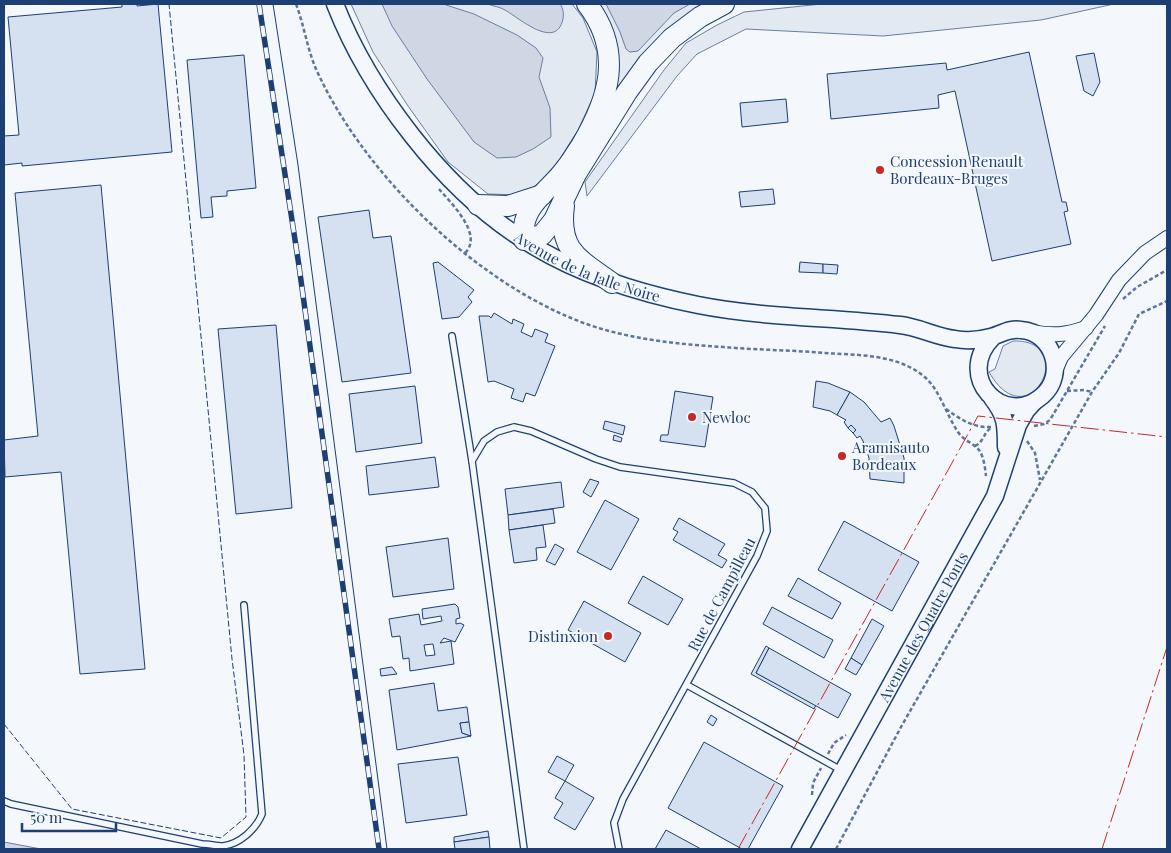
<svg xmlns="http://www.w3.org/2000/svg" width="1171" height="853" font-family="'Playfair Display',serif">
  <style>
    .green { fill: #e3e9f0; stroke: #687fa3 }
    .water { fill: #cfd7e4; stroke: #687fa3 }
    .building { fill: #d5e0f0; stroke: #1d3f73; fill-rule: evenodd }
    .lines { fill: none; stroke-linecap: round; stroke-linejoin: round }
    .service-casing { stroke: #1d3f73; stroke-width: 8 }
    .tertiary-casing { stroke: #1d3f73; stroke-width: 16 }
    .secondary-casing { stroke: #1d3f73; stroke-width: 19 }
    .motorway-casing { stroke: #1d3f73; stroke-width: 22 }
    .path { stroke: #5e769c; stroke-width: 2.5; stroke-dasharray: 4 2.5; stroke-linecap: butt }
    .service { stroke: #f4f7fb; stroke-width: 5.5 }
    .tertiary { stroke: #f4f7fb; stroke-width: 14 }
    .secondary { stroke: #f4f7fb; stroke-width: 16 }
    .motorway { stroke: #f4f7fb; stroke-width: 20 }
    .tram { stroke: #1d3f73; stroke-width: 1 }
    .rail-casing { stroke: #1d3f73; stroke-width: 5.5 }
    .rail { stroke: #f4f7fb; stroke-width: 4; stroke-dasharray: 11; stroke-linecap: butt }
    .fence { stroke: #1d3f73; stroke-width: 1; stroke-dasharray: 6 2.5; stroke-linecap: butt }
    .power { stroke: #c62828; stroke-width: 1; stroke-dasharray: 18 4 2.5 4; stroke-linecap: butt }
    .poi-dot { fill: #c62828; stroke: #f4f7fb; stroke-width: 2 }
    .labels { text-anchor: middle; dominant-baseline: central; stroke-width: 4; stroke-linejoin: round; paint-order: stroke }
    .poi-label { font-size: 15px; fill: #1d3f73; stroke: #f4f7fb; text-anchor: start }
    .street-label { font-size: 15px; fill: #1d3f73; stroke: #f4f7fb }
  </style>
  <rect width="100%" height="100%" fill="#f4f7fb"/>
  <g class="green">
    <path d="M351 4H572L583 18 597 52 595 93 578 130 549 176 522 195 488 194 448 162 408 106 373 52Z"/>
    <path d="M596 4H707L611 103Z"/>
    <path d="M822 4H1114L1041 20 883 36 746 29 697 54 677 76 587 196 585 182 664 70 686 43 717 25 744 12Z"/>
    <path d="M1013 341C1081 339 1029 442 989 372L995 369 1003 346Z"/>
  </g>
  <g class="water">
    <path d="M382 4H443L474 14 517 35 536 48 543 58 539 77 550 108 551 137 533 149 516 157 497 158 474 142 427 79 392 26Z"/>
    <path d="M487 4H560C563 8 564 13 563 19 556 51 519 18 505 10 500 7 493 6 487 4Z"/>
    <path d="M606 4H690L674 13 638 51 630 52 626 49 620 32Z"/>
    <path d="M4 842 41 849H4Z"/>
  </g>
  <g class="building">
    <path d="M122 4H137V6L158 4 172 152 22 166V163L4 165V136L19 135 8 17 122 7Z"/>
    <path d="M1029 52 1062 202H1066L1068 211 1064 212 1071 244 992 261 955 91 938 95 939 108 831 119 827 74 946 63 947 70Z"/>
    <path d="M1094 53 1100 82 1093 96 1084 91 1076 56Z"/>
    <path d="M244 55 256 188 227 191V196L211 197 213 217 201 218 187 60Z"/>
    <path d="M786 99 788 122 742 127 740 103Z"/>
    <path d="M101 185 145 669 80 674 61 472 5 477 4 440 38 436 15 193Z"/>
    <path d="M773 189 775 204 741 207 739 192Z"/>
    <path d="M369 210 373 238 391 236 411 373 342 382 318 217Z"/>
    <path d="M438 262 474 290 468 297 472 302 459 317 442 319 433 263Z"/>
    <path d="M800 262 823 264V273L799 272Z"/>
    <path d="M823 264 838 265 837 274 823 273Z"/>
    <path d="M494 313 512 324 513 319 524 324 521 332 532 337 535 329 548 334 545 342 555 346 535 396 526 393 523 402 511 398 514 389 494 381 488 382 479 316H489L491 318Z"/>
    <path d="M276 325 292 508 236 514 218 329Z"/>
    <path d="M816 381 828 383 850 392 837 415 830 411 813 407Z"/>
    <path d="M415 386 422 443 356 452 349 394Z"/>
    <path d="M675 391 713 397 705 447 660 441 661 435H668Z"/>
    <path d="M850 392 864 402 881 422 890 418 894 426 904 458V483L870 479 869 458 863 441 860 436 857 438 853 433 856 430 851 425 848 428 844 422 846 420 837 415Z"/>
    <path d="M605 421 625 426 623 435 603 429Z"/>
    <path d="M851 425 856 430 853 433 848 428Z"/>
    <path d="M614 435 622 438 621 442 613 440Z"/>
    <path d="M435 457 439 487 369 495 366 466Z"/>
    <path d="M590 479 599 482 591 497 583 492Z"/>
    <path d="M561 482 564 507 508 515 505 489Z"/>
    <path d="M605 500 639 519 611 570 577 552Z"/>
    <path d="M553 509 555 523 509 530 508 515Z"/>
    <path d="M679 518 725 544 718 555 727 560 722 568 673 540 678 532 673 529Z"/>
    <path d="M844 521 919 562 892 611 818 570Z"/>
    <path d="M543 525 546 547 536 548 537 560 514 563 509 530Z"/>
    <path d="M448 538 454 589 393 597 386 547Z"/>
    <path d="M555 544 564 549 555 565 546 561Z"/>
    <path d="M643 576 683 599 668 625 628 603Z"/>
    <path d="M798 578 841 603 832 619 788 596Z"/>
    <path d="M584 601 641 633 625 662 568 630Z"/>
    <path d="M455 604 458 607 460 618 456 619V624L460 623 464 625 455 642 444 638 440 643 451 641 454 664 410 671 409 658 403 659 400 636 392 637 389 619 419 614 421 625 442 621 441 616 423 619 422 609ZM433 644 435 655 426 656 424 645Z"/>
    <path d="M772 607 833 640 824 658 763 624Z"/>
    <path d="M872 619 884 626 862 665 851 658Z"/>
    <path d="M766 646 769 648 756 673 816 705 814 709 751 674Z"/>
    <path d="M769 648 851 694 838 718 756 673Z"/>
    <path d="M851 658 862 665 856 675 845 669Z"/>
    <path d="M392 667 397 674 381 676 380 669Z"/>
    <path d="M434 683 438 711 467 707 469 722 460 723 462 733 471 736 397 750 389 690Z"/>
    <path d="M711 715 717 719 713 726 707 722Z"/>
    <path d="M469 722 471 736 462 733 460 723Z"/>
    <path d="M704 742 783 786 748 849H742L668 808Z"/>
    <path d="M557 756 574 765 565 781 548 772Z"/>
    <path d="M458 757 467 815 406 823 398 764Z"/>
    <path d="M565 781 594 798 575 830 554 818 563 803 555 798Z"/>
    <path d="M666 830 701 849H655Z"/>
    <path d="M488 831 489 837 454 842V837Z"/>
    <path d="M489 837 490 849H455L454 842Z"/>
  </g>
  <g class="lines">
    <defs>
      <g id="service">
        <path d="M452 336 472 461"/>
        <path d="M687 685 841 770"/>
        <path d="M4 801 11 804 202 844C209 844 216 846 223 846 240 844 256 829 262 814L244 605"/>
        <path d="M524 849 472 461 484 441 497 432 514 427 531 431 596 459 620 467 734 483 752 492 765 508 767 531 757 556 623 799 614 823 619 849"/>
      </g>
      <g id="tertiary">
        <path d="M1032 332C1054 336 1065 335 1086 328"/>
        <path d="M1055 371 1061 357 1096 315 1119 280 1145 253 1167 238"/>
      </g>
      <g id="secondary">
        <path id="s1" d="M335 4C369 91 444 190 524 240 576 274 638 293 698 305 764 318 833 317 900 325 919 327 936 337 955 339 966 341 980 340 991 337 1002 334 1009 328 1021 330 1053 332 1067 375 1042 396 1005 429 953 377 993 337"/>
        <path d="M992 398C1006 416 1006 425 1006 447"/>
        <path id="s2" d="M800 849 995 496 1018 425 1026 411 1035 401"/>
      </g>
      <g id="motorway">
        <path d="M587 4C624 52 609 99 581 146 576 153 572 161 566 168 548 193 519 206 524 240L542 235 554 220 576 174 627 92 648 63 672 38 700 17 724 4"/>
        <path d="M478 205 508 206 542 195"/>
        <path d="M564 206C558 251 579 259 612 283"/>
      </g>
    </defs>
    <use href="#service" class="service-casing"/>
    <use href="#tertiary" class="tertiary-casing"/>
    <use href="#secondary" class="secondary-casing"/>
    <use href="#motorway" class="motorway-casing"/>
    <g class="path">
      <path d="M296 4C304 25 307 48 316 69 362 171 468 275 571 318 618 338 673 344 723 347 757 350 791 350 824 353 856 355 894 354 921 374 940 388 945 413 958 432 963 440 973 443 979 450 984 457 985 468 986 476"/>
      <path d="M439 189C451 203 484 235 465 253"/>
      <path d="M1123 299 1137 287 1167 270"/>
      <path d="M1067 391 1084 390 1092 392"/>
      <path d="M946 409C960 419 973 428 991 427"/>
      <path d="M1034 426 1044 424 1050 420 1105 326"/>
      <path d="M1027 441 1035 453 1040 480"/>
      <path d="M975 446C983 443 984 432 991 428"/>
      <path d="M828 754 834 743 846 735"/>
      <path d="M812 795 813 783 821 768"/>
      <path d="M836 849 901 727 1092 392 1119 353 1139 314 1167 301"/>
    </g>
    <use href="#service" class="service"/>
    <use href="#tertiary" class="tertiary"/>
    <use href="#secondary" class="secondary"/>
    <use href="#motorway" class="motorway"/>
    <path class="tram" d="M273 4 298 165 387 849"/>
    <defs>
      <path id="rail" d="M259 4 299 266 379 849"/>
    </defs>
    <use href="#rail" class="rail-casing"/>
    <use href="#rail" class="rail"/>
    <path class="fence" d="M4 724 72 809 221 838 246 817 244 755 232 659 169 4"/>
    <g class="power">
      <path d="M738 849 978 416 1167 437"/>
      <path d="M1102 849 1167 647"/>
    </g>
  </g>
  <g class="poi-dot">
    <circle cx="880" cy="170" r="5"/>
    <circle cx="692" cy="417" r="5"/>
    <circle cx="842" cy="456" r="5"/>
    <circle cx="608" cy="636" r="5"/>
  </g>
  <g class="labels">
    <g class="poi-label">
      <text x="890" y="161">Concession Renault<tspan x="890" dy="17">Bordeaux-Bruges</tspan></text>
      <text x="702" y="417">Newloc</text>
      <text x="852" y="447">Aramisauto<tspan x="852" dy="17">Bordeaux</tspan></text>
      <text x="598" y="636" text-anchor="end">Distinxion</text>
    </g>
    <g class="street-label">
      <text stroke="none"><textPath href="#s1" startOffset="376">Avenue de la Jalle Noire</textPath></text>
      <text transform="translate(721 594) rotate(-62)">Rue de Campilleau</text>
      <text stroke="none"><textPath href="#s2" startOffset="254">Avenue des Quatre Ponts</textPath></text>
    </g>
  </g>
  <rect width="1171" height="853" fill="none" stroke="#1d3f73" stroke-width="10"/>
  <path d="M22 823v8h94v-8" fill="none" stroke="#1d3f73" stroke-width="2.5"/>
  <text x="30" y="823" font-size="15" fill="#1d3f73" stroke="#f4f7fb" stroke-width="4" paint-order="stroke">50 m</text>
</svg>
